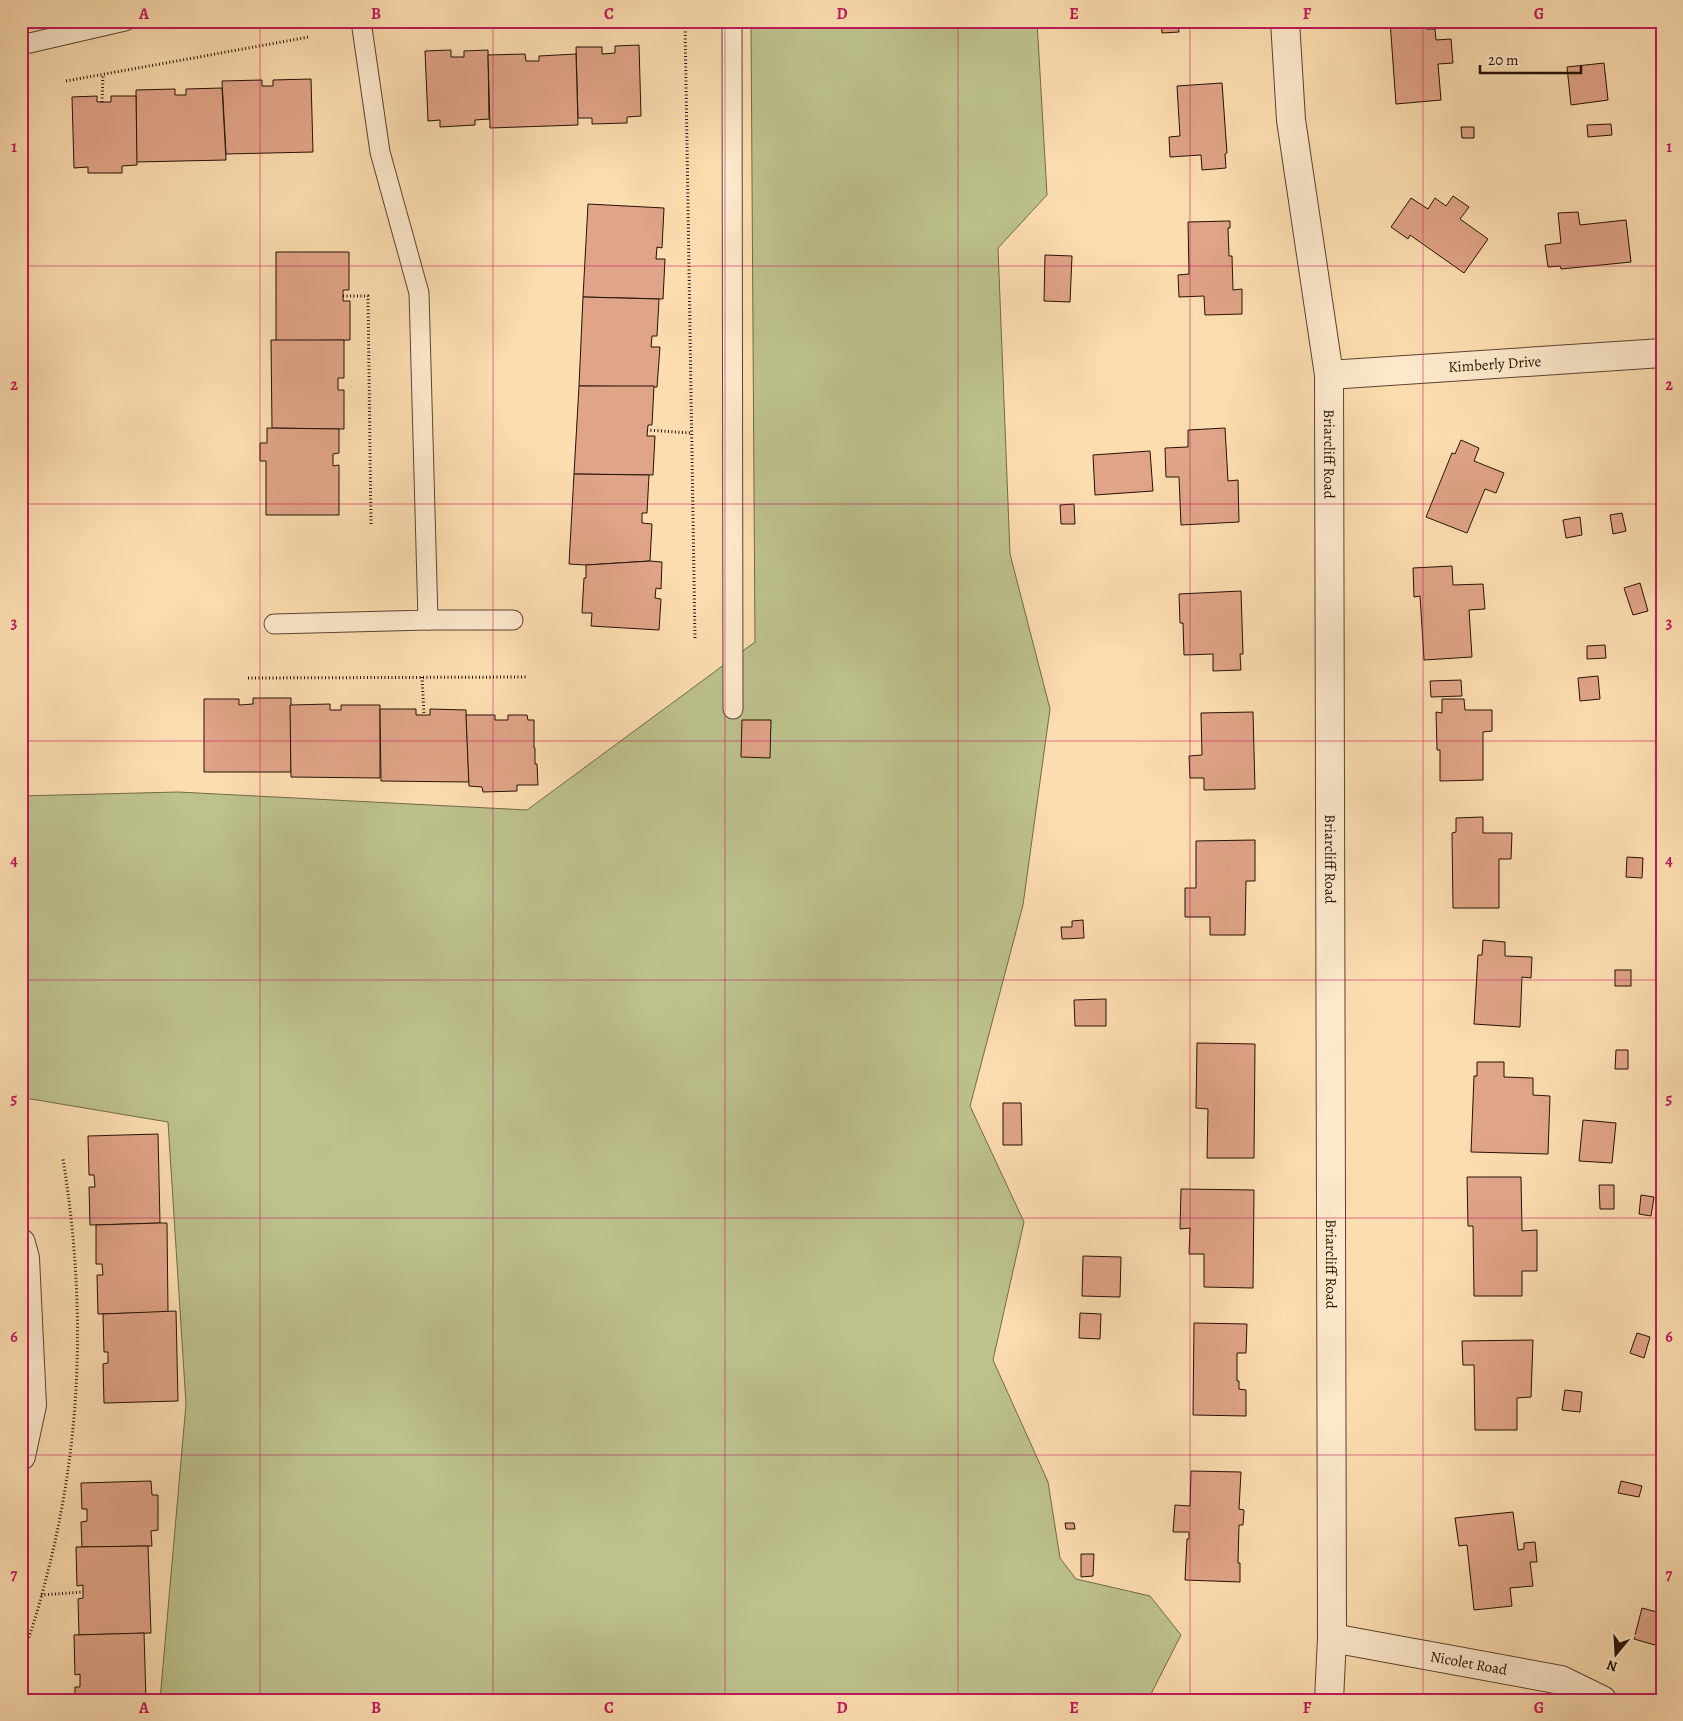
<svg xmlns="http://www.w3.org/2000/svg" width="1683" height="1721" font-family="Alegreya,serif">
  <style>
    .green { fill: #bdc28d; stroke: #726a48 }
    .building { fill: #e0a488; stroke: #271104 }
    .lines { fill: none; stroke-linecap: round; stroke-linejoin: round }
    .lane-casing { stroke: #5c442f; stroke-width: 21 }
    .street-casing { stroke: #5c442f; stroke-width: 30 }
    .path { stroke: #271104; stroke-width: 3; stroke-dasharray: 1 2.5; stroke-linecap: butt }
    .lane { stroke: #fde9cc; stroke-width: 19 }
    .street { stroke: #fde9cc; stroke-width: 28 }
    .grid { fill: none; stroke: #c2185b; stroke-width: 1; stroke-opacity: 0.55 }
    .labels { text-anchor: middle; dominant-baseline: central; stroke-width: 5; stroke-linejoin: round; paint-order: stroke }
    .street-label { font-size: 15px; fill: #271104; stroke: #fde9cc }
    .neatline { fill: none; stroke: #c2185b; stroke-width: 2 }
    .grid-label { font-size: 16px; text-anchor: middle; font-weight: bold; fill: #c2185b }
  </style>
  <rect width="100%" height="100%" fill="#fcddb0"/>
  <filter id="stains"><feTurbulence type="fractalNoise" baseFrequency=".004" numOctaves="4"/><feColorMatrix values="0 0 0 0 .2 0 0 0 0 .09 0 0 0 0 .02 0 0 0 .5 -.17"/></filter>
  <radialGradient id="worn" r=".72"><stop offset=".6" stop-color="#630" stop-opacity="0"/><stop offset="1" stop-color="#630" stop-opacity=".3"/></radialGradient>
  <path class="green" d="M751 21H1037L1047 195 998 248 1010 554 1050 709 1023 905 970 1106 1024 1222 993 1360 1048 1482 1060 1558 1076 1579 1150 1596 1181 1635 1151 1694 1093 1700H160L186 1404 168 1122 25 1098 21 1077V796L178 792 527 810 755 642Z"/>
  <g class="building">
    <path d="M1161 21H1206L1178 23 1179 32 1162 33Z"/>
    <path d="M1390 21H1425L1426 29H1435L1436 40 1451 39 1453 63 1438 64 1441 100 1396 104Z"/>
    <path d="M639 45 641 116 627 117V123L592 124V118H578L576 47H602V54L615 53V46Z"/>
    <path d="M451 50V57H464V51L488 50 489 119 475 120V125L440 127V120L428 121 425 51Z"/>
    <path d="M525 54 526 61H539V56L576 54 578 125 490 128 488 55Z"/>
    <path d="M1604 63 1608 100 1571 105 1567 67Z"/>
    <path d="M311 79 313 152 226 154 222 81 262 80V86H273V80Z"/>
    <path d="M1222 83 1227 153 1225 154 1226 168 1202 170 1201 155 1170 157 1169 137 1180 136 1177 86Z"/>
    <path d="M222 88 226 160 136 162V90L175 89V95H186V89Z"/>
    <path d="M97 96V102H111V96H136L137 165 122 166V173H88V167L74 168 72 97Z"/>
    <path d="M1611 124 1612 135 1588 137 1587 125Z"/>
    <path d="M1461 127H1474V138H1462Z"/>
    <path d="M1453 196 1469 207 1460 219 1488 239 1464 273 1410 235 1408 239 1391 227 1411 198 1428 209 1435 198 1446 206Z"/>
    <path d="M588 204 664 208 662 248 657 247 656 259H665L663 299 583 297Z"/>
    <path d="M1578 212 1580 225 1626 220 1631 262 1561 269 1560 266 1548 267 1545 245 1561 243 1558 213Z"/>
    <path d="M1230 221V228H1228L1229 256H1232L1233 290 1242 289V314L1205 315 1204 296 1179 297 1178 275 1189 274 1188 222Z"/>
    <path d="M276 252H349V290H343V301H350V340L276 341Z"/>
    <path d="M1045 255 1072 256 1070 302 1044 301Z"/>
    <path d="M583 297 659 299 657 336H652L651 347H660L657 387 579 386Z"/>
    <path d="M271 340H344V378H338V390H344V429L272 428Z"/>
    <path d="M579 386H654L652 425H648L647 436H655L653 475 574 474Z"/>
    <path d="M267 428 339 429V453L333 454V466L339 465V515H266V461H260V443H267Z"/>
    <path d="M1225 428 1228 481 1238 480 1239 522 1181 525 1179 477H1166L1165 448 1188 447V430Z"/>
    <path d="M1461 440 1479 448 1474 461 1504 473 1496 493 1485 489 1467 533 1426 517 1452 453 1455 454Z"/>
    <path d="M1150 451 1153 491 1095 495 1093 455Z"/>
    <path d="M574 474 649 475 647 513H642V523L652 524 650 561 586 565 569 564Z"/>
    <path d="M1074 504 1075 524H1061L1060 505Z"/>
    <path d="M1622 513 1626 531 1613 534 1610 515Z"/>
    <path d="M1580 517 1582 535 1566 538 1563 520Z"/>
    <path d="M650 561 662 562 661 589 656 588 655 598 661 599 659 630 591 626 592 613H582L584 578H586V565Z"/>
    <path d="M1452 566 1453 585 1483 584 1485 609 1469 610 1472 657 1424 660 1420 596 1414 597 1413 568Z"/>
    <path d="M1640 583 1648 611 1633 615 1624 588Z"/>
    <path d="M1241 591 1243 654H1240L1241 670 1213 671V654L1184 655 1183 623H1180L1179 594Z"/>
    <path d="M1605 645 1606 658 1587 659V646Z"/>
    <path d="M1598 676 1600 699 1580 701 1578 678Z"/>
    <path d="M1461 680 1462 696 1431 697 1430 681Z"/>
    <path d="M253 698H291V772H204V699H239V705L253 704Z"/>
    <path d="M1442 699H1464L1465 710H1492V731L1483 732V780L1440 781V750H1437L1436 712 1442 713Z"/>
    <path d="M330 704V710H341V705H380V778L291 777 290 705Z"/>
    <path d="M380 709H416V715H430V709L466 710 469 782 381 781Z"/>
    <path d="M1253 712 1255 789 1204 790V778H1190L1189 756 1202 755 1201 713Z"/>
    <path d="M466 715H495V720H508V715H527L528 720H534V748H535V764H537L538 785H517V791L483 792 482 787 469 786Z"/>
    <path d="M742 720H771L770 758 741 757Z"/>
    <path d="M1483 817V833H1512L1511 859H1499V908H1453L1452 833 1456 832V818Z"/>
    <path d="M1255 840V881H1246L1245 935H1210V917H1185V888H1196V841Z"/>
    <path d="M1627 857 1643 858 1642 878 1626 877Z"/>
    <path d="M1661 917H1662V936L1656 935Z"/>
    <path d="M1083 920 1084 938 1062 939 1061 927H1072V921Z"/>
    <path d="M1483 940 1505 942V956L1532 957 1531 978 1522 977 1520 1027 1474 1024 1478 955H1482Z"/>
    <rect x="1615" y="970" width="16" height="16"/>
    <path d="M1106 999V1026H1075L1074 1000Z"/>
    <path d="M1197 1043 1255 1044 1254 1158H1207L1208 1109 1196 1108Z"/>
    <path d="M1616 1050H1628V1069H1615Z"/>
    <path d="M1660 1056H1662V1079L1656 1078Z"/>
    <path d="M1477 1062H1504V1077L1533 1078V1095L1550 1096 1548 1154 1471 1152 1474 1076H1477Z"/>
    <path d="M1003 1103H1021L1022 1145H1003Z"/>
    <path d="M1583 1120 1616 1123 1612 1163 1579 1161Z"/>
    <path d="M158 1134 160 1223 90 1225 89 1187H95L94 1175H89L88 1136Z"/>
    <path d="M1467 1177H1521L1522 1231 1537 1230V1271H1522V1296H1474L1473 1226H1468Z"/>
    <path d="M1599 1185H1614V1209H1600Z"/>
    <path d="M1181 1189 1254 1190 1253 1288 1204 1287V1254H1189L1190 1228 1180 1229Z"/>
    <path d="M1641 1195 1654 1197 1651 1216 1639 1214Z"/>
    <path d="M160 1223H167L168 1312 98 1314 97 1275H103L102 1264H96V1225Z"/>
    <path d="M1083 1256 1121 1257 1120 1297 1082 1296Z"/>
    <path d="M176 1311 178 1401 104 1403 103 1364 108 1363V1352H104L103 1314Z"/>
    <path d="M1080 1313 1101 1314 1100 1339 1079 1338Z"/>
    <path d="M1194 1323 1247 1324 1246 1353H1237V1381H1239V1389L1246 1390V1416L1193 1415Z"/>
    <path d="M1637 1333 1650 1337 1644 1358 1630 1353Z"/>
    <path d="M1533 1340 1531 1397 1517 1398V1430H1475L1474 1365H1463L1462 1341Z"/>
    <path d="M1565 1390 1582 1392 1580 1412 1562 1410Z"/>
    <path d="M1191 1471 1241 1472 1239 1509 1244 1510 1243 1525H1239L1238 1563H1240V1582L1185 1580 1187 1539H1189V1532H1173L1175 1505 1190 1506Z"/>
    <path d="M151 1481 152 1495H158V1530L151 1531 152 1546 82 1547 81 1522 87 1521V1509H82L81 1483Z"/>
    <path d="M1621 1481 1642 1486 1639 1497 1618 1493Z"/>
    <path d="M1513 1512 1518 1550 1524 1549V1543L1535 1542 1537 1562H1530L1533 1586 1510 1588 1512 1606 1474 1610 1467 1545 1459 1546 1455 1518Z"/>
    <path d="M1065 1523H1074L1075 1529H1066Z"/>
    <path d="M148 1546 151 1633 79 1635 78 1599 83 1598V1585L77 1586 76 1547Z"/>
    <path d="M1081 1554H1094L1093 1576 1081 1577Z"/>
    <path d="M1662 1594V1647L1634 1639 1642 1608 1657 1612Z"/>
    <path d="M144 1633 146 1700H75V1687H80V1674L75 1675 74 1635Z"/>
  </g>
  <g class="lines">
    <defs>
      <g id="lane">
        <path d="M732 21 733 709"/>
        <path d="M21 45 125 21"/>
        <path d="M428 620H513"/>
        <path d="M274 624 428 620 419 293 380 152 361 21"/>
      </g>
      <g id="street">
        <path id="s1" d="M1285 21 1291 120 1329 375 1332 1638 1329 1700"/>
        <path id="s2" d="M1329 375 1662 353"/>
        <path d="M21 1243 25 1258 32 1405 21 1456"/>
        <path id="s3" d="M1332 1638 1561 1680 1602 1700"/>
      </g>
    </defs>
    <use href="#lane" class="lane-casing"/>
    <use href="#street" class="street-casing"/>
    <g class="path">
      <path d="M685 21 695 640"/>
      <path d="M66 81 309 37"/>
      <path d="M102 102 103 74"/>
      <path d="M343 296H368L371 525"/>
      <path d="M647 430 691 433"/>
      <path d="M422 677 424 715"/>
      <path d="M248 678 528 677"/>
      <path d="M41 1595 83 1592"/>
      <path d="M21 1657C34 1627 42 1595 50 1563 83 1428 85 1296 63 1159"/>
    </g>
    <use href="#lane" class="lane"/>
    <use href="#street" class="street"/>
  </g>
  <path class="grid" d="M260 21V1700M493 21V1700M725 21V1700M958 21V1700M1190 21V1700M1423 21V1700M21 266H1662M21 504H1662M21 741H1662M21 980H1662M21 1218H1662M21 1455H1662"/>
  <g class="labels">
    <g class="street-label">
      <text stroke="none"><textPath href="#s2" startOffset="166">Kimberly Drive</textPath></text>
      <text stroke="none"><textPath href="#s1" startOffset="436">Briarcliff Road</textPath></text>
      <text stroke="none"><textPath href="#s1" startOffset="841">Briarcliff Road</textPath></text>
      <text stroke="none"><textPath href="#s1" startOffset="1246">Briarcliff Road</textPath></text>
      <text stroke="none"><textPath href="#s3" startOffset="139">Nicolet Road</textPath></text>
    </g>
  </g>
  <rect width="1683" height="1721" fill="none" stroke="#fcddb0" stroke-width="55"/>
  <g transform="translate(1616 1654) rotate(198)" stroke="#fde9cc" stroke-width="4" paint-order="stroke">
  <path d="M0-4L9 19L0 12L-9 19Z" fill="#271104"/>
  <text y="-8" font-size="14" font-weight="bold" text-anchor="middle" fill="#271104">N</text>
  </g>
  <path d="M1480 65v8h101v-8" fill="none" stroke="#271104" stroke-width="2.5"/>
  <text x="1488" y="65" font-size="15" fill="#271104" stroke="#fde9cc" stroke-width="4" paint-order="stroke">20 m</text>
  <rect x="28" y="28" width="1628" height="1666" class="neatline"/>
  <g class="grid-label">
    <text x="144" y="19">A</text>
    <text x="376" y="19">B</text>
    <text x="609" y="19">C</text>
    <text x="842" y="19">D</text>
    <text x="1074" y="19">E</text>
    <text x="1307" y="19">F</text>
    <text x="1539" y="19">G</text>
    <text x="14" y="152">1</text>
    <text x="1669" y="152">1</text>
    <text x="14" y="390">2</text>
    <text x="1669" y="390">2</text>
    <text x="14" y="628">3</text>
    <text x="1669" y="628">3</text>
    <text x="14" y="866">4</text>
    <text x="1669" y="866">4</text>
    <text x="14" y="1104">5</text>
    <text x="1669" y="1104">5</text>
    <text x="14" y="1342">6</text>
    <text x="1669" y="1342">6</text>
    <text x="14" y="1580">7</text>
    <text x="1669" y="1580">7</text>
    <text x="144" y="1713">A</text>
    <text x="376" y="1713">B</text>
    <text x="609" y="1713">C</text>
    <text x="842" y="1713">D</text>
    <text x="1074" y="1713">E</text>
    <text x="1307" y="1713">F</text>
    <text x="1539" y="1713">G</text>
  </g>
  <rect width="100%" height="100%" filter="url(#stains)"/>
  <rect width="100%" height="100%" fill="url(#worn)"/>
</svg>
